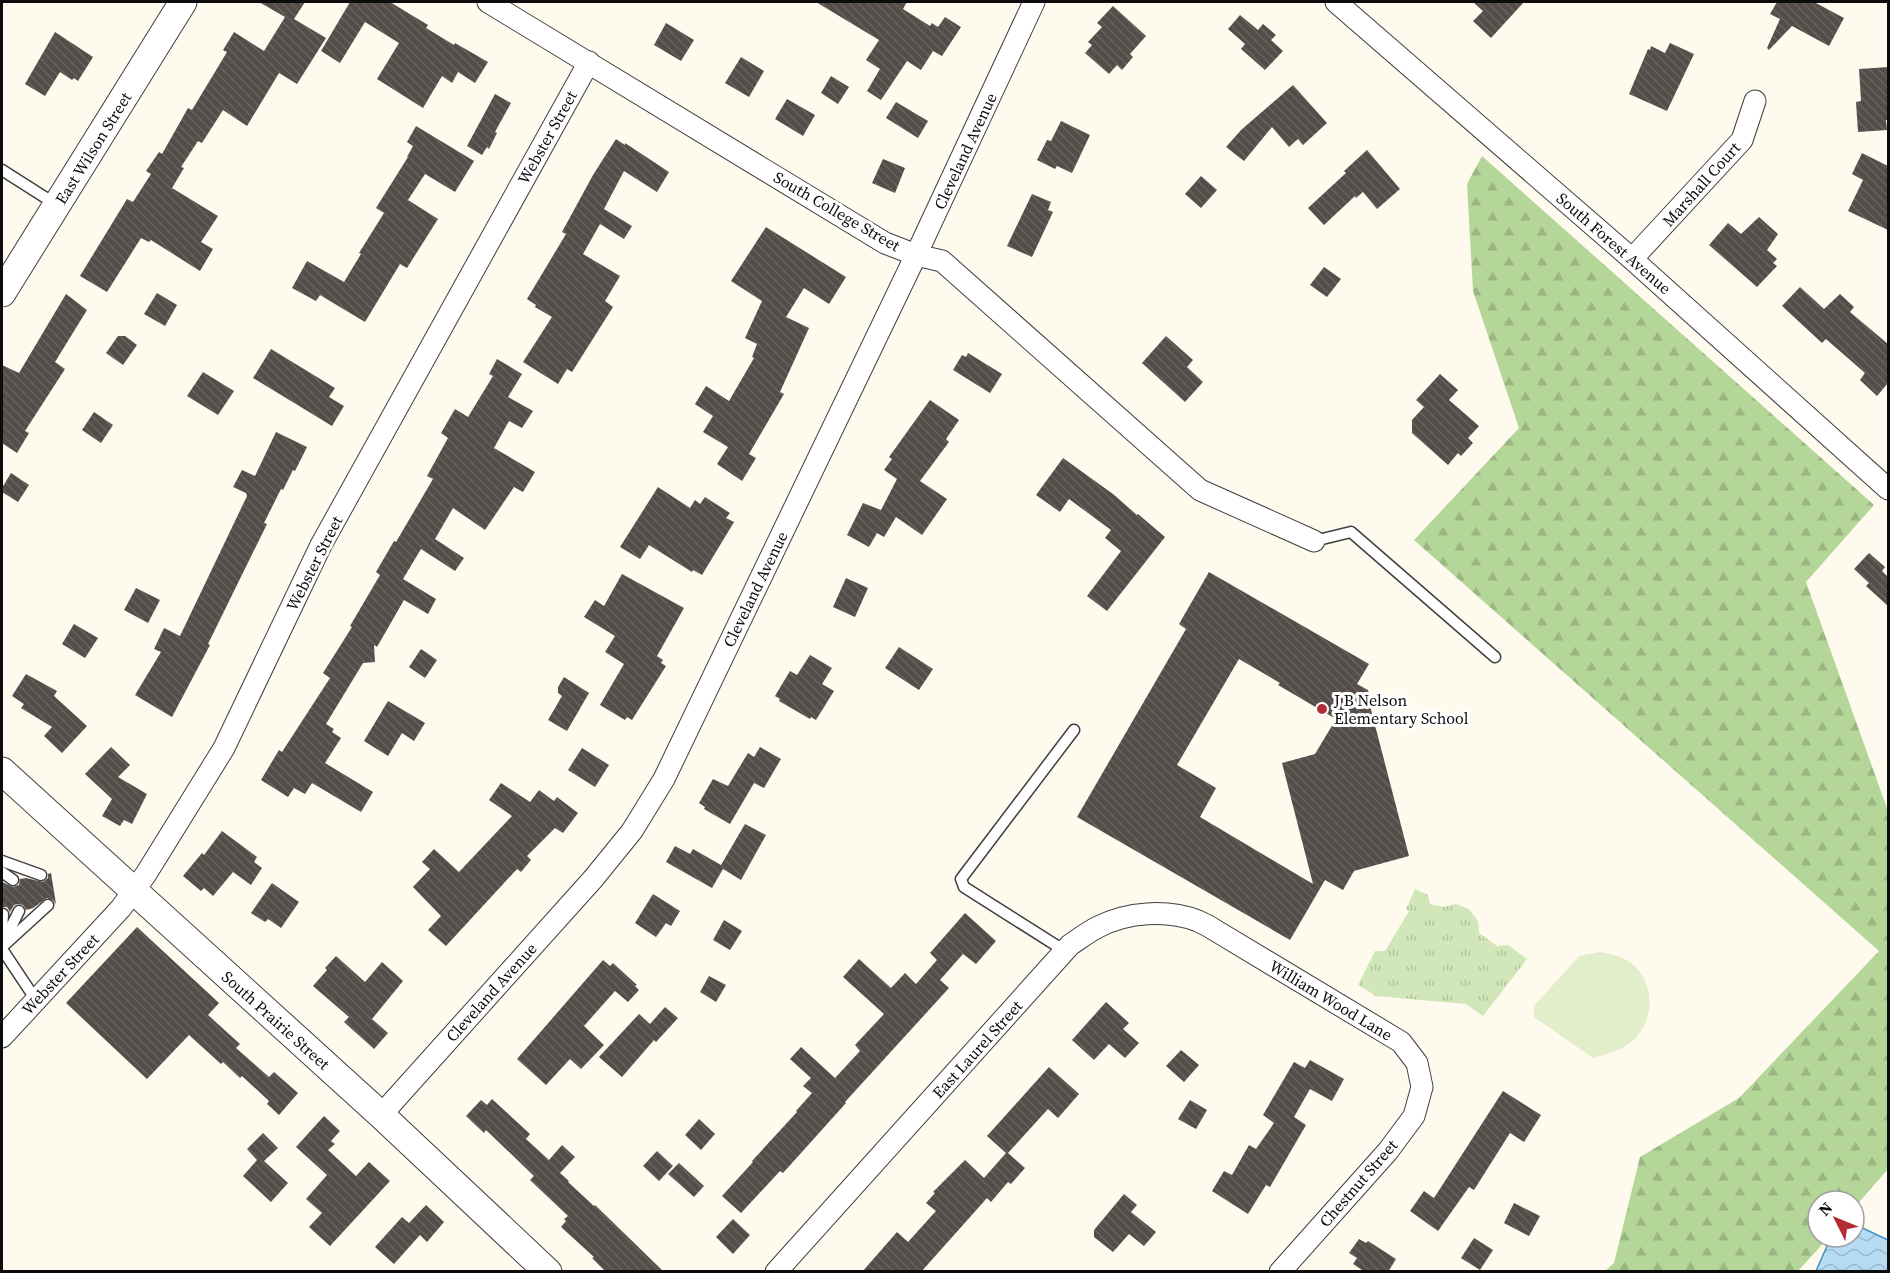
<svg xmlns="http://www.w3.org/2000/svg" width="1890" height="1273" font-family="'Source Serif 4',serif">
  <style>
    .grass { fill: url(#grass-tufts) }
    .forest { fill: url(#forest-firs) }
    .pitch { fill: #e2eeca }
    .water { fill: url(#water-waves); stroke: #4091c4; stroke-width: 1.5 }
    .building { fill: url(#building-back-hatch); fill-rule: evenodd }
    .lines { fill: none; stroke-linecap: round; stroke-linejoin: round }
    .service-casing { stroke: #3f3f3f; stroke-width: 13 }
    .minor-casing { stroke: #3f3f3f; stroke-width: 23 }
    .tertiary-casing { stroke: #3f3f3f; stroke-width: 29 }
    .service { stroke: #fff; stroke-width: 10 }
    .minor { stroke: #fff; stroke-width: 21 }
    .tertiary { stroke: #fff; stroke-width: 27 }
    .poi-dot { fill: #b32d35; stroke: #fff; stroke-width: 2 }
    .labels { text-anchor: middle; dominant-baseline: central; stroke-width: 6; stroke-linejoin: round; paint-order: stroke }
    .street-label { font-size: 16px; fill: #0c0c0c; stroke: #fff }
    .poi-label { font-size: 16px; fill: #0c0c0c; stroke: #fff; text-anchor: start }
  </style>
  <defs>
    <pattern id="grass-tufts" width="24" height="20" patternUnits="userSpaceOnUse" patternTransform="scale(1.5)"><rect width="24" height="20" fill="#d1e6b9"/><path d="M3 7l-1-3M5 7V3M7 7l1-3M15 17l-1-3M17 17v-4M19 17l1-3" fill="none" stroke="#b2c49e"/></pattern>
    <pattern id="forest-firs" width="22" height="20" patternUnits="userSpaceOnUse" patternTransform="scale(1.5)"><rect width="22" height="20" fill="#b5d699"/><path d="M5 1l3.5 6h-7zM16 11l3.5 6h-7z" fill="#9ab683"/></pattern>
    <pattern id="water-waves" width="16" height="10" patternUnits="userSpaceOnUse" patternTransform="scale(1.5)"><rect width="16" height="10" fill="#b5dcf2"/><path d="M0 5q4-4 8 0t8 0" fill="none" stroke="#9abcce"/></pattern>
    <pattern id="building-back-hatch" width="6" height="6" patternUnits="userSpaceOnUse" patternTransform="scale(1.5)"><rect width="6" height="6" fill="#544d49"/><path d="M-1 5l2 2M0 0l6 6M5-1l2 2" fill="none" stroke="#68625f"/></pattern>
  </defs>
  <rect width="100%" height="100%" fill="#fefaed"/>
  <path class="grass" d="M1415 889 1428 895 1430 904 1443 907 1456 904 1469 909 1478 921 1479 933 1497 946 1508 945 1527 959 1483 1016 1466 1004 1376 996 1358 985 1375 951H1385L1409 911 1406 909Z"/>
  <path class="forest" d="M1482 156 1874 505 1806 582 1888 811V1169L1854 1208V1201H1818V1237H1829L1798 1271H1605L1614 1263 1640 1157 1739 1098 1879 951 1414 540 1519 428 1473 291 1467 184Z"/>
  <path class="pitch" d="M1600 952C1612 954 1621 956 1631 963 1655 981 1655 1018 1635 1039 1624 1050 1607 1054 1593 1058L1534 1017V1006L1579 956Z"/>
  <path class="water" d="M1854 1224 1888 1240V1271H1816L1831 1237H1854Z"/>
  <g class="building">
    <path d="M259 2H305L294 19 326 38 297 84 279 73 247 126 223 110 202 143 198 141 181 167 184 168 172 188 218 216 201 242 213 249 200 271 151 240 149 242 141 238 107 292 80 276 127 199 133 202 151 174 146 171 159 152 162 154 188 108 192 110 227 52 223 50 234 32 264 51 285 17Z"/>
    <path d="M350 2H390L428 25 426 28 454 45 455 43 488 62 475 83 458 72 452 83 442 76 423 108 377 79 399 43 365 22 340 63 321 51Z"/>
    <path d="M816 2H907L903 9 930 26 932 23 938 27 945 17 961 27 942 56 933 51 921 70 907 61 881 100 867 91 880 69 866 60 879 40Z"/>
    <path d="M1473 2H1524L1491 38 1473 21 1483 11Z"/>
    <path d="M1777 2H1814L1844 18 1829 46 1792 26 1769 50 1767 48 1780 19 1770 14Z"/>
    <path d="M1113 6 1146 36 1130 54 1133 57 1122 70 1117 65 1109 74 1085 53 1092 45 1088 42 1102 27 1097 23Z"/>
    <path d="M1240 15 1258 30 1263 24 1276 35 1271 40 1283 51 1265 70 1241 49 1245 44 1228 29Z"/>
    <path d="M666 23 694 40 681 61 654 45Z"/>
    <path d="M55 32 93 57 78 81 74 78 72 80 60 72 45 96 25 84Z"/>
    <path d="M1670 43 1694 54 1667 111 1629 94 1648 49 1650 50 1651 46 1665 53Z"/>
    <path d="M741 57 764 71 749 97 725 83Z"/>
    <path d="M1888 67V120H1886L1887 130 1858 132 1856 102 1861 101 1859 69Z"/>
    <path d="M831 76 849 87 838 104 821 93Z"/>
    <path d="M1293 85 1327 123 1303 145 1298 139 1289 147 1272 127 1244 161 1226 147 1241 130Z"/>
    <path d="M495 94 511 103 495 132 497 133 489 149 487 147 482 155 467 146Z"/>
    <path d="M787 99 815 115 803 136 775 119Z"/>
    <path d="M896 102 928 121 918 138 886 118Z"/>
    <path d="M1061 121 1090 135 1072 173 1057 166 1055 169 1037 160 1047 140 1051 141Z"/>
    <path d="M416 126 474 161 455 192 425 174 408 200 438 219 407 268 400 264 365 322 320 295 316 301 292 288 307 261 344 282 361 254 359 253 384 213 376 208 408 157H407L413 146 407 142Z"/>
    <path d="M616 139 625 145V143L669 172 657 192 624 171 604 209 632 226 624 239 600 224 583 254 620 276 605 301 613 307 572 372 567 369 558 384 523 362 552 317 535 307 536 305 527 299 566 234 562 232 593 175Z"/>
    <path d="M1367 150 1400 189 1377 209 1363 192 1356 198 1355 196 1324 225 1308 208 1346 173 1344 171Z"/>
    <path d="M1862 153 1888 166V230L1848 211 1863 180 1852 174Z"/>
    <path d="M883 159 905 168 895 193 872 183Z"/>
    <path d="M1201 176 1217 190 1201 208 1185 194Z"/>
    <path d="M1032 194 1051 202 1048 210 1053 212 1032 257 1007 246Z"/>
    <path d="M1759 217 1778 234 1767 250 1777 259 1773 263 1777 266 1757 287 1709 245 1728 223 1741 234Z"/>
    <path d="M766 227 846 277 829 304 804 288 786 317 809 328 780 392 784 394 749 454 756 458 742 481 717 464 728 447 703 432 713 416 695 404 706 386 729 401 754 358 752 357 757 344 745 338 762 301 731 281Z"/>
    <path d="M1324 267 1341 279 1327 297 1310 285Z"/>
    <path d="M1800 287 1824 309 1840 294 1854 307 1850 312 1888 344V383L1877 396 1860 380 1865 373 1826 339 1822 343 1782 306Z"/>
    <path d="M157 293 177 305 165 326 144 314Z"/>
    <path d="M66 294 87 310 55 362 65 369 25 431 29 433 17 453 2 443V365L19 373Z"/>
    <path d="M118 336H125L137 345 123 365 106 353Z"/>
    <path d="M1166 336 1193 360 1187 367 1203 382 1185 402 1142 363Z"/>
    <path d="M271 349 335 388 329 397 344 406 332 426 253 378Z"/>
    <path d="M968 353 1002 374 990 393 953 370 962 355 966 357Z"/>
    <path d="M497 359 522 374 508 397 533 411 522 428 509 421 494 448 535 472 523 492 514 487 485 530 453 508 435 539 464 558 455 571 421 549 403 579 436 599 428 614 404 600 377 647 374 645 375 662 363 663 326 724 334 729 332 732 341 738 325 763 373 792 361 812 312 783 305 794 294 788 288 797 261 780 279 750 282 752 330 678 323 673 352 627 350 626 380 575 376 572 394 541 396 542 433 479 427 476 448 438 441 433 455 409 468 417 493 376 489 374Z"/>
    <path d="M203 372 234 391 218 415 187 396Z"/>
    <path d="M1440 374 1458 390 1449 400 1479 426 1468 438 1473 443 1461 456 1458 453 1448 465 1412 433V420L1424 407 1416 400Z"/>
    <path d="M930 400 959 420 946 439 949 442 920 481 947 499 922 535 896 517 884 537 877 533 869 547 847 535 863 503 881 510 897 479 884 470 892 459 889 457Z"/>
    <path d="M94 412 113 425 101 443 82 430Z"/>
    <path d="M276 432 307 447 295 471 293 470 283 490 281 489 264 523 267 524 208 644 210 645 172 717 135 695 161 652 154 649 164 628 180 636 247 496 246 493 233 487 242 470 255 476Z"/>
    <path d="M1063 458 1113 494 1137 515 1138 514 1165 537 1107 611 1087 596 1121 551 1105 538 1111 530 1069 499 1060 512 1036 495Z"/>
    <path d="M11 473 29 485 18 502 2 492V488Z"/>
    <path d="M658 487 690 508 695 500 700 504 705 497 730 513 726 518 734 522 702 575 693 570 692 572 649 545 640 559 620 547Z"/>
    <path d="M1869 553 1885 567 1882 571 1888 577V606L1866 586 1869 583 1854 569Z"/>
    <path d="M1209 572 1369 664 1357 684 1368 690 1371 702H1369L1409 856 1354 871 1343 890 1325 880 1290 940 1077 817 1186 629 1179 624ZM1239 659 1280 683 1278 685 1336 719 1315 754 1282 763 1313 884 1200 817 1216 788 1177 765Z"/>
    <path d="M622 574 684 608 657 656 663 660 661 663 666 666 632 720 627 717 625 720 600 705 624 664 605 652 615 636 584 617 595 600 604 606Z"/>
    <path d="M846 578 868 588 855 617 833 607Z"/>
    <path d="M136 588 160 600 148 623 124 610Z"/>
    <path d="M74 624 98 638 85 658 62 644Z"/>
    <path d="M899 647 933 669 919 690 885 668Z"/>
    <path d="M421 649 437 660 425 678 409 667Z"/>
    <path d="M810 655 832 668 822 684 834 691 816 720 811 717 810 719 779 701 780 699 775 696 790 671 797 675Z"/>
    <path d="M26 674 57 691 54 696 87 726 62 753 44 736 52 727 21 708 24 704 12 696Z"/>
    <path d="M564 677 589 693 567 731 548 720 562 696 558 693V687Z"/>
    <path d="M388 701 425 723 414 741 402 733 388 756 364 741Z"/>
    <path d="M111 747 130 765 118 777 147 794 132 824 124 820 120 826 102 816 112 799 85 774Z"/>
    <path d="M760 747 781 759 764 788 754 783 730 824 704 809 705 807 699 803 713 779 728 786 748 753 754 757Z"/>
    <path d="M582 748 609 765 595 787 568 770Z"/>
    <path d="M501 783 530 802 539 790 554 801 557 797 578 813 563 833 555 828 527 856 531 860 521 872 517 869 446 946 428 930 441 916 413 887 430 869 422 862 434 849 459 872 512 816 489 800Z"/>
    <path d="M745 824 766 835 741 880 723 869 712 888 666 862 675 846 690 854 693 849 721 865Z"/>
    <path d="M222 831 257 857 254 862 262 868 251 885 233 872 213 896 204 888 201 891 183 876 202 853 204 855Z"/>
    <path d="M51 873 56 904 53 900 47 898 33 908 26 910 23 905 18 904 14 905 10 912 7 907H2V882L13 887 19 885 20 879 26 878 43 882 48 878V874Z"/>
    <path d="M272 883 299 902 281 928 268 919 265 922 251 913Z"/>
    <path d="M653 894 680 911 671 926 666 923 656 937 635 923Z"/>
    <path d="M965 913 996 941 976 964 963 954 940 980 949 988 845 1102 846 1103 783 1173 780 1171 741 1213 722 1196 753 1162 752 1161 797 1112 796 1111 812 1093 803 1086 811 1078 790 1059 801 1047 835 1078 860 1051 855 1045 884 1014 843 977 859 959 891 988 905 973 916 984 937 960 930 953Z"/>
    <path d="M724 920 742 931 730 950 713 940Z"/>
    <path d="M137 927 219 1003 208 1015 240 1044 236 1048 269 1077 274 1072 298 1093 279 1115 267 1104 269 1101 242 1076 240 1078 223 1062 221 1064 189 1035 147 1079 66 1003Z"/>
    <path d="M336 956 365 982 382 962 403 981 372 1019 388 1033 374 1049 344 1022 349 1017 313 986 327 970 325 968Z"/>
    <path d="M603 960 610 966 613 963 637 985 635 986 639 990 628 1002 615 991 584 1026 604 1045 581 1069 570 1059 546 1085 517 1059Z"/>
    <path d="M709 976 726 985 716 1002 700 992Z"/>
    <path d="M1106 1002 1129 1023 1123 1029 1139 1043 1125 1058 1109 1044 1094 1060 1072 1040Z"/>
    <path d="M665 1007 678 1018 656 1042 654 1040 622 1077 599 1057 639 1014 650 1024Z"/>
    <path d="M1181 1050 1199 1065 1184 1082 1166 1066Z"/>
    <path d="M1310 1060 1344 1079 1332 1101 1310 1089 1294 1117 1306 1125 1270 1187 1266 1185 1248 1214 1212 1191 1224 1171 1232 1175 1249 1145 1256 1149 1274 1123 1263 1115 1294 1062 1305 1068Z"/>
    <path d="M1049 1067 1079 1094 1058 1118 1048 1109 1008 1153 1025 1168 1011 1184 1008 1182 991 1202 987 1198 921 1272H862L897 1232 908 1242 936 1211 926 1203 935 1193 933 1192 965 1160 984 1178 1006 1153 987 1136Z"/>
    <path d="M1503 1091 1541 1115 1524 1142 1510 1133 1474 1190 1469 1187 1438 1231 1410 1211 1424 1191 1434 1198Z"/>
    <path d="M492 1099 530 1134 526 1139 549 1160 562 1145 575 1157 560 1173 569 1181 568 1182 594 1206 595 1205 664 1272H606L592 1258 594 1257 561 1227 566 1221 564 1219 568 1216 530 1180 534 1176 486 1130 484 1133 466 1116 481 1100 487 1105Z"/>
    <path d="M1190 1100 1207 1110 1196 1129 1178 1119Z"/>
    <path d="M324 1116 340 1131 331 1141 335 1144 328 1150 356 1176 369 1162 390 1181 330 1246 309 1227 322 1213 306 1199 327 1175 296 1147Z"/>
    <path d="M699 1119 715 1134 701 1150 685 1135Z"/>
    <path d="M263 1133 278 1148 264 1161 288 1183 271 1202 243 1176 257 1160 247 1149Z"/>
    <path d="M657 1151 673 1166 659 1181 643 1166Z"/>
    <path d="M679 1163 704 1186 694 1197 668 1174Z"/>
    <path d="M1124 1194 1137 1205 1131 1212 1156 1232 1144 1246 1129 1234 1113 1252 1094 1237V1230Z"/>
    <path d="M1514 1203 1540 1216 1529 1236 1504 1223Z"/>
    <path d="M426 1205 444 1222 427 1242 420 1235 394 1264 375 1247 402 1217 409 1223Z"/>
    <path d="M733 1219 750 1235 733 1254 716 1237Z"/>
    <path d="M1474 1238 1493 1250 1480 1270 1461 1258Z"/>
    <path d="M1359 1239 1366 1243 1368 1241 1396 1259 1388 1272H1365L1353 1264 1357 1258 1349 1253Z"/>
  </g>
  <g class="lines">
    <defs>
      <g id="service">
        <path d="M2 170 57 205"/>
        <path d="M1314 541 1351 532 1495 657"/>
        <path d="M2 861 41 875"/>
        <path d="M2 872 13 880"/>
        <path d="M2 933 3 914"/>
        <path d="M3 943 19 911"/>
        <path d="M2 947 48 905"/>
        <path d="M2 949 36 1000"/>
        <path d="M1065 951 964 887 961 879 1074 730"/>
      </g>
      <g id="minor">
        <path d="M488 2 885 243 916 255 942 261 1200 490 1314 541"/>
        <path d="M1336 2 1632 259 1888 489"/>
        <path d="M1632 259 1742 140 1755 101"/>
        <path d="M2 1037 121 908 146 874 224 748 321 545 589 62"/>
        <path d="M381 1115 593 879 632 831 664 779 916 255 1034 2"/>
        <path d="M776 1272 1070 945C1079 939 1088 932 1098 927 1127 912 1167 909 1198 921 1205 924 1212 928 1218 932L1401 1042 1417 1063 1422 1087 1414 1116 1388 1151 1280 1272"/>
      </g>
      <g id="tertiary">
        <path d="M2 293 183 2"/>
        <path d="M2 771 381 1115 548 1272"/>
      </g>
    </defs>
    <use href="#service" class="service-casing"/>
    <use href="#minor" class="minor-casing"/>
    <use href="#tertiary" class="tertiary-casing"/>
    <use href="#service" class="service"/>
    <use href="#minor" class="minor"/>
    <use href="#tertiary" class="tertiary"/>
  </g>
  <circle class="poi-dot" cx="1322" cy="709" r="6"/>
  <g class="labels">
    <g class="street-label">
      <text transform="translate(547 137) rotate(-61)">Webster Street</text>
      <text transform="translate(93 148) rotate(-58)">East Wilson Street</text>
      <text transform="translate(965 151) rotate(-65)">Cleveland Avenue</text>
      <text transform="translate(1701 184) rotate(-48)">Marshall Court</text>
      <text transform="translate(837 211) rotate(30)">South College Street</text>
      <text transform="translate(1614 243) rotate(41)">South Forest Avenue</text>
      <text transform="translate(314 563) rotate(-63)">Webster Street</text>
      <text transform="translate(755 589) rotate(-64)">Cleveland Avenue</text>
      <text transform="translate(60 974) rotate(-47)">Webster Street</text>
      <text transform="translate(491 992) rotate(-48)">Cleveland Avenue</text>
      <text transform="translate(1331 1000) rotate(31)">William Wood Lane</text>
      <text transform="translate(276 1020) rotate(42)">South Prairie Street</text>
      <text transform="translate(977 1049) rotate(-48)">East Laurel Street</text>
      <text transform="translate(1358 1183) rotate(-49)">Chestnut Street</text>
    </g>
    <g class="poi-label">
      <text x="1334" y="700">J B Nelson<tspan x="1334" dy="18">Elementary School</tspan></text>
    </g>
  </g>
  <rect width="1890" height="1273" fill="none" stroke="#0c0c0c" stroke-width="6"/>
  <g transform="translate(1836 1219) rotate(313)"><circle r="28" fill="#ffffff" stroke="#9e9e9e" stroke-width="1.5"/>
  <path d="M0-4.5L10 22L0 15L-10 22Z" fill="#b32d35"/>
  <text y="-9" font-size="16" font-weight="bold" text-anchor="middle" fill="#0c0c0c">N</text>
  </g>
</svg>
